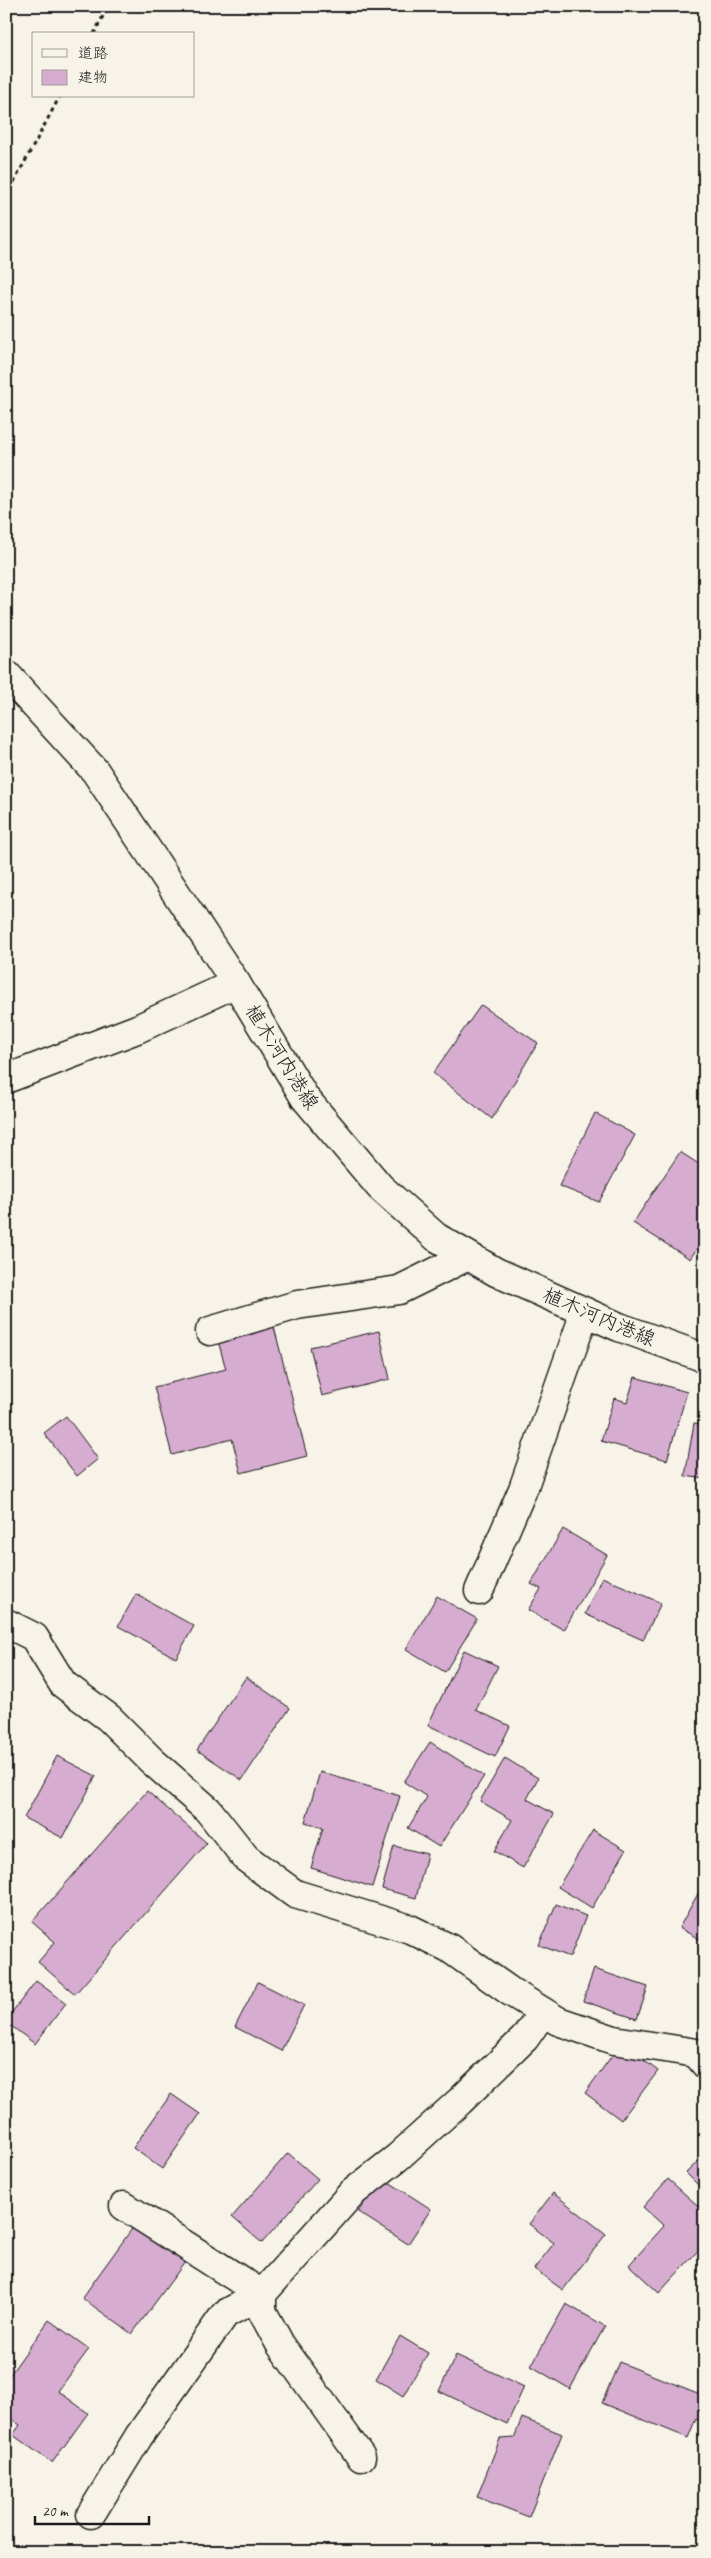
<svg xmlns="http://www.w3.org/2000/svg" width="711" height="2558" font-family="Caveat,'Klee One',sans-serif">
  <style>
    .building { fill: #d7acd1; stroke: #1c1c1c }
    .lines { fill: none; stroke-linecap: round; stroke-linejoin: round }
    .minor-casing { stroke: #1c1c1c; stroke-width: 31 }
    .secondary-casing { stroke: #1c1c1c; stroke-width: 31 }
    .path { stroke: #1c1c1c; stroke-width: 3; stroke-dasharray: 4 4; stroke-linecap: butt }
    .minor { stroke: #f7f3e8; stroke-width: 28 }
    .secondary { stroke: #f7f3e8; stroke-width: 28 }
    .labels { text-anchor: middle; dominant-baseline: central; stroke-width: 4.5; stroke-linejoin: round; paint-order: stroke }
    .street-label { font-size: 20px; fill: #1c1c1c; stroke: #f7f3e8 }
  </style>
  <rect width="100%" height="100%" fill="#f7f3e8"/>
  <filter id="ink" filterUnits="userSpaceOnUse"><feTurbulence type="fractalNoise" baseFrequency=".02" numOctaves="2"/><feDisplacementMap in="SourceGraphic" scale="10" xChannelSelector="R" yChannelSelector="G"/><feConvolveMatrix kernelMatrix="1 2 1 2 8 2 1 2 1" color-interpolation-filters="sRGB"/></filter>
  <g filter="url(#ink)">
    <g class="building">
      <path d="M481 1005 538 1043 492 1119 433 1073Z"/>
      <path d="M595 1113 635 1135 599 1202 559 1186Z"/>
      <path d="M680 1152 705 1168V1236L690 1259 633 1223Z"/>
      <path d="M274 1327 307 1456 241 1473 232 1439 172 1455 154 1387 226 1369 218 1341Z"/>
      <path d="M379 1331 390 1379 322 1396 310 1347Z"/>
      <path d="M635 1377 687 1392 667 1460 601 1441 614 1398 627 1402Z"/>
      <path d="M66 1416 98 1459 77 1476 44 1433Z"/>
      <path d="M694 1423 705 1425V1479L685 1476Z"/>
      <path d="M563 1529 607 1555 564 1630 528 1610 541 1589 531 1584Z"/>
      <path d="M602 1577 661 1603 643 1640 585 1614Z"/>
      <path d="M136 1594 194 1626 176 1658 118 1626Z"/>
      <path d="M437 1596 477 1619 445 1672 406 1649Z"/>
      <path d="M464 1650 498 1666 476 1710 510 1726 495 1757 428 1725Z"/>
      <path d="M246 1677 290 1708 242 1780 197 1750Z"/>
      <path d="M430 1742 484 1776 439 1847 408 1828 427 1797 404 1782Z"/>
      <path d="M57 1756 96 1776 63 1838 24 1818Z"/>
      <path d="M505 1758 538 1778 527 1799 554 1814 523 1868 494 1851 512 1820 480 1801Z"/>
      <path d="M320 1772 400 1796 372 1887 311 1868 323 1828 305 1822Z"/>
      <path d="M147 1791 207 1843 75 1994 38 1962 55 1942 32 1922Z"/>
      <path d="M593 1830 626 1850 592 1908 558 1887Z"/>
      <path d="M394 1846 427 1854 416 1898 382 1889Z"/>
      <path d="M705 1881V1942L679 1928Z"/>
      <path d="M556 1904 586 1916 570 1957 539 1945Z"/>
      <path d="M594 1969 648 1987 637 2019 583 2001Z"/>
      <path d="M36 1981 66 2003 35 2044 6 2022V2020Z"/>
      <path d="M258 1982 304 2005 281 2051 235 2027Z"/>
      <path d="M621 2043 658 2071 621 2120 585 2093Z"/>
      <path d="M171 2094 200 2114 162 2169 133 2148Z"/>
      <path d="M288 2153 318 2179 262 2243 232 2217Z"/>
      <path d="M705 2155V2192L686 2173Z"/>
      <path d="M381 2177 431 2209 408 2244 358 2212Z"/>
      <path d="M668 2179 705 2212V2243L659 2293 629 2265 664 2226 643 2207Z"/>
      <path d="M553 2193 606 2234 563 2290 534 2269 554 2243 529 2224Z"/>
      <path d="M134 2226 185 2262 132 2334 82 2298Z"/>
      <path d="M566 2304 605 2326 570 2389 531 2366Z"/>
      <path d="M49 2320 89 2349 58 2391 88 2413 52 2463 13 2435 20 2425 6 2415V2380Z"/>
      <path d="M400 2336 428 2353 403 2396 376 2379Z"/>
      <path d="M456 2355 524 2387 507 2424 439 2391Z"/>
      <path d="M619 2362 705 2396V2422L696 2418 688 2438 602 2403Z"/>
      <path d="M522 2418 562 2434 529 2517 477 2497 500 2439 514 2438Z"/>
    </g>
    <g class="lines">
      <defs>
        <g id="minor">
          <path d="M6 1079 137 1029 236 983"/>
          <path d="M210 1331 297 1305 399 1290 468 1256"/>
          <path d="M479 1591 523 1489 585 1312"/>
          <path d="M6 1623 34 1637 63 1684 109 1718 152 1761 208 1810 246 1858 295 1894 410 1929 449 1948 511 1992 558 2021 614 2040 696 2053 705 2064"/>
          <path d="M361 2457 280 2344 262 2311V2294L352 2193 398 2157 460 2101 525 2038 543 2012"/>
          <path d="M91 2514 139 2436 225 2314 262 2294 124 2206"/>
        </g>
        <path id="secondary" d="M6 674 95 771 236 983 305 1098 380 1187 436 1237 496 1272 619 1327 705 1358"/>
      </defs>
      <use href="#minor" class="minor-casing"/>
      <use href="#secondary" class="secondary-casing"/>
      <g class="path">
        <path d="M94 34 108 6"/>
        <path d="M6 197 60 96"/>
      </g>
      <use href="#minor" class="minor"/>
      <use href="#secondary" class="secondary"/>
    </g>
  </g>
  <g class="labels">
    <g class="street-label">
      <text transform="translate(282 1057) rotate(58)">植木河内港線</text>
      <text transform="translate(599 1317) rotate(23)">植木河内港線</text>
    </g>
  </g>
  <rect width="711" height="2558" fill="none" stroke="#f7f3e8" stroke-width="25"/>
  <rect x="12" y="12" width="686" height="2533" fill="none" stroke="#1c1c1c" stroke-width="2" filter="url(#ink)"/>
  <rect x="32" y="32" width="162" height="65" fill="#f7f3e8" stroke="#9f9d96"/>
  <rect x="42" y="49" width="25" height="8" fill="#f7f3e8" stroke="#9f9d96"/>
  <text x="78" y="58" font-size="15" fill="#1c1c1c">道路</text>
  <rect x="42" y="70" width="25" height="15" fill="#d7acd1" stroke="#9f9d96"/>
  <text x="78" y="82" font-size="15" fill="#1c1c1c">建物</text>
  <path d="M35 2516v8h114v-8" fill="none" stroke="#1c1c1c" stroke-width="2.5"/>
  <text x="42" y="2516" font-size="15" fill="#1c1c1c" stroke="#f7f3e8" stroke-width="4" paint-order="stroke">20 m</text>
</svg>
